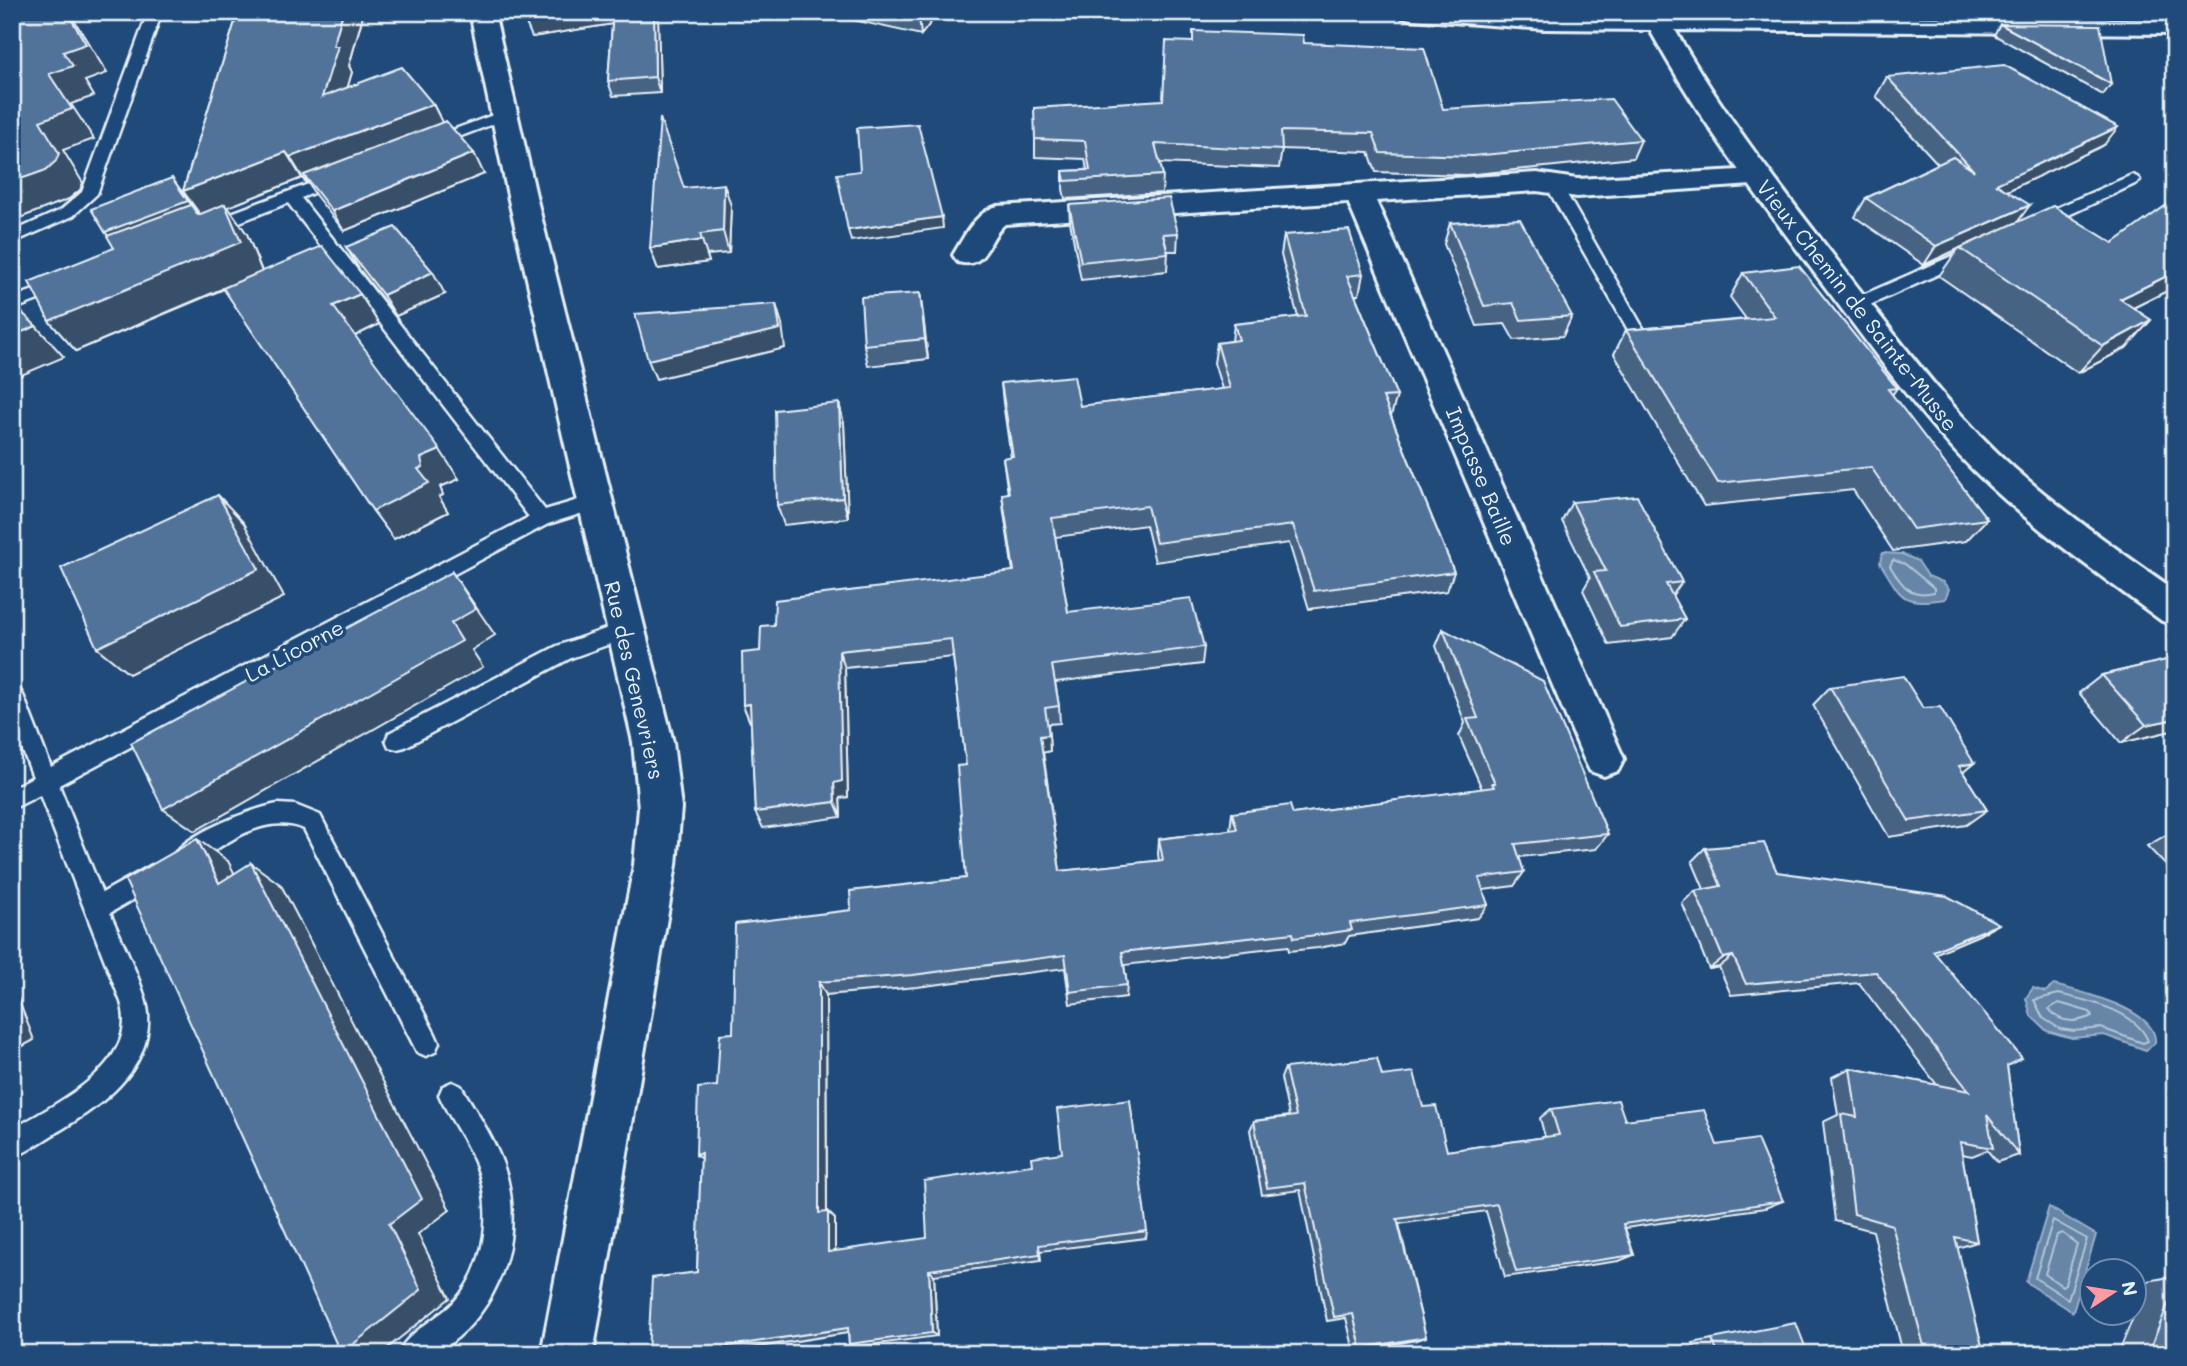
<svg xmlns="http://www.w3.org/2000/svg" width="2187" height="1366" font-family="Mali,sans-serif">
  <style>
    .water { fill: #6685a7; stroke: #9ab0c7; stroke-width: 2 }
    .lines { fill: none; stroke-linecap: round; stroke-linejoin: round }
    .shore { stroke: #b4c6d8; stroke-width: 2 }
    .lane-casing { stroke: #e8f1f8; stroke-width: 5 }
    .street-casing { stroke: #e8f1f8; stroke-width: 6 }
    .secondary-casing { stroke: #e8f1f8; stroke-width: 6 }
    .lane { fill: #1f4a7a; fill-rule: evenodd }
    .street { fill: #1f4a7a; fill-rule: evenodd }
    .secondary { fill: #1f4a7a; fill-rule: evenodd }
    .wall { fill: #466384; stroke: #e8f1f8; stroke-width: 2 }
    .shaded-wall { fill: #39506b; stroke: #e8f1f8; stroke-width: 2 }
    .building { fill: #517399; stroke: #e8f1f8; stroke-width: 2 }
    .labels { text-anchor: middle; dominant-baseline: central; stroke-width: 7; stroke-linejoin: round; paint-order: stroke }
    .street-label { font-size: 21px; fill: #e8f1f8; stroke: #1f4a7a }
  </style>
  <rect width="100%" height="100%" fill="#1f4a7a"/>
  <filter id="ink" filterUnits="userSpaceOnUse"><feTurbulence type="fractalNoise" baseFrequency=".0143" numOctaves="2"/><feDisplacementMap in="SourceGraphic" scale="14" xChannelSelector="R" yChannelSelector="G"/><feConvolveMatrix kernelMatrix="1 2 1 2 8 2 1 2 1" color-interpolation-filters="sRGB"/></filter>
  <g filter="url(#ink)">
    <g class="water">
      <path d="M1882 553 1902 554 1918 561 1928 576 1943 582 1949 589 1945 599C1900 605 1903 599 1880 563Z"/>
      <path d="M2054 985C2079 991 2159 1010 2155 1043L2146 1050 2104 1035 2072 1038 2047 1031 2031 1016 2026 998 2033 988 2045 992Z"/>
      <path d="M2049 1207 2096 1235 2073 1312 2026 1282Z"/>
    </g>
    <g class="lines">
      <g class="shore">
        <path d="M1893 560 1905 564 1934 588V592C1909 598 1902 585 1890 566Z"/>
        <path d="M2059 994C2088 1001 2136 1010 2148 1041L2143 1043 2101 1028 2074 1031 2060 1029 2043 1018 2034 1000Z"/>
        <path d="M2059 1003 2090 1012 2092 1016C2076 1023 2060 1024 2049 1009Z"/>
        <path d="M2053 1220 2087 1239 2068 1299 2035 1278Z"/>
        <path d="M2062 1233 2077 1244 2065 1284 2062 1286 2045 1274 2057 1235Z"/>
      </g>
      <defs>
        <g id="lane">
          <path d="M148 12H162L97 194 73 216 12 243V232L61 210 82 192Z"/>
          <path d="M504 111 511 115 509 118 435 146 430 147 423 143 425 140Z"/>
          <path d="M338 173 343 175 346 178 343 181 301 198 545 510 595 495 602 497 604 502 602 507 548 524 59 785 102 893 152 865 160 868 164 876 160 884 110 913C120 937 147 991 148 1014 152 1072 98 1108 54 1134 41 1142 27 1152 12 1158V1130C56 1103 141 1065 121 1002L40 795 12 809V788L33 777 12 723V686L19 689 23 695 51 767 529 517 288 203 214 232H202L200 228 202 224Z"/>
          <path d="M2132 175 2137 177 2140 180 2137 183 2045 226H2033L2031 222 2033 218Z"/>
          <path d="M1553 179 1561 184 1643 328 1641 332H1629L1627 328 1545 184Z"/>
          <path d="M1975 246 1981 247 1983 251 1981 255 1861 309H1849L1847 305 1849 301Z"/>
          <path d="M61 280 67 281 69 285 67 289 12 310V298Z"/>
          <path d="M625 622 632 624 635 630 632 636 571 658 405 747 397 749 389 747 386 740 389 733 557 646Z"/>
          <path d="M278 804 295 805 320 815 435 1034 439 1043 435 1052 426 1056 417 1052 304 829C263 812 225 845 191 865L183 869 175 865 172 858C182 835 253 808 278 804Z"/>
          <path d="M452 1082 461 1086C478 1115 498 1144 507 1177 521 1235 503 1299 457 1338 451 1342 443 1352 435 1354 425 1357 409 1354 398 1354 407 1332 436 1320 453 1303 487 1267 494 1207 475 1162 465 1138 449 1118 439 1095L443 1086Z"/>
        </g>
        <g id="street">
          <path d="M470 12H494L537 200 673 742 681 808 676 865 593 1354H541L634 865 639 808 633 742 509 200Z"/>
          <path d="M1757 169 1767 172 1771 178 1767 184 1577 197 1537 191 1376 201 1624 759 1618 771 1604 776 1590 771 1584 759 1348 202 1005 224C986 239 988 270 958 262L953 255C965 236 975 212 998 206L1537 173 1577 179Z"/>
        </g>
        <path id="secondary" d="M1399 12 2175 20V34L1675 30C1727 121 1792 202 1856 285 1906 349 1954 414 2015 469 2065 513 2120 552 2175 590V625L2162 621C2104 578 2044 536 1991 487 1930 431 1882 362 1832 296 1767 210 1702 125 1650 30L1545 29 1411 19 1402 17Z"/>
      </defs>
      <use href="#lane" class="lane-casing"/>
      <use href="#street" class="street-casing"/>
      <use href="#secondary" class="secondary-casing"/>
      <use href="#lane" class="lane"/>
      <use href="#street" class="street"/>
      <use href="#secondary" class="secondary"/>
    </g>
    <g class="wall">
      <path d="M238 12H364L349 66 352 72 347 88 433 104 442 122 484 174 344 231 316 196 308 183H306L302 178 228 207 247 234 262 271 360 294 379 324 355 336 459 479 440 487 443 495 439 497 448 512 394 539 373 511 224 289 76 351 49 321 200 214 183 191Z"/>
      <path d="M848 12H939L921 35 849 19Z"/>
      <path d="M1951 12H2091L2088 16 1957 15Z"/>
      <path d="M658 16 660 93 613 96 608 81 612 24 532 37Z"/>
      <path d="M2000 24 2111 84 2103 95 1994 35Z"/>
      <path d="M1304 43 1443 109 1641 140 1633 158 1466 175 1376 172 1369 152 1282 149 1279 168 1160 163 1163 175 1162 193 1065 199 1063 189V171L1087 170 1085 159 1035 157V139L1163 100Z"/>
      <path d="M1887 77 2104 145 2007 191 2017 222 2171 289 2133 308 2151 320 2126 348 2078 373 1939 276 1958 249 1924 265 1855 217 1866 198 1938 164 1876 96Z"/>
      <path d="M684 188 731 206 729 253 707 255 709 262 658 269 650 248Z"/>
      <path d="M1069 205 1178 233 1177 251H1168L1167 271 1081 280 1070 222Z"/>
      <path d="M1450 223 1572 316 1563 336 1514 340 1505 324 1477 326 1444 244Z"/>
      <path d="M1284 235 1363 274 1359 295H1355L1397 396 1391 416 1454 572 1447 591 1309 609 1289 543 1155 562 1146 525 1055 537 1068 612 1204 647 1202 664 1055 682 1059 706 1060 723 1048 724 1050 751 1043 752 1060 871 1159 861 1158 854 1159 839 1230 830 1232 813 1293 814 1482 789 1459 736 1465 723 1436 646 1443 629 1608 834 1596 849 1519 857 1524 872 1514 886 1483 890 1488 905 1478 918 1349 936 1345 943 1318 948 1289 951 1288 946 1124 965 1127 985 1126 997 1070 1004 1065 968 917 987 826 995 827 1212 835 1219V1251L1147 1231 1146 1238 1040 1251 1041 1260 934 1275 937 1336 856 1347 849 1344 848 1333 713 1354H703L697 1352 684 1354H648L697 1272 701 1159 696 1155 733 1033 851 910 966 878V765L953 657 845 668 848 797 840 798 841 817 763 828 755 812 751 722H750L743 705 760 651 774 625 1013 571 1004 513 1002 494H1008L1003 458 1011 457 1003 403 1001 383 1080 406 1222 389 1214 363 1217 343 1232 341 1234 324 1298 317 1281 255Z"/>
      <path d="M346 247 445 294 396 316 359 269Z"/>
      <path d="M1743 273 1897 388 1892 395 1987 519 1966 541 1893 551 1853 490 1704 506 1614 354 1626 330 1746 319 1730 297Z"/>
      <path d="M920 293 928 359 868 366 864 345Z"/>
      <path d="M839 403 844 424 848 518 784 525 777 505Z"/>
      <path d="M1572 502 1682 582 1672 596 1685 619 1672 637 1609 645 1583 590 1590 578 1562 521Z"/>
      <path d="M2175 658V730L2121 743 2079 693 2102 675Z"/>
      <path d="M1830 687 1923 708 1974 763 1963 772 1987 810 1966 825 1889 837 1813 705Z"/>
      <path d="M2175 830V875L2147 846Z"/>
      <path d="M1705 848 1777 872 1979 935 1935 953 2007 1066 2019 1155 1997 1162 1987 1150 1972 1156 1962 1154 1977 1242 1957 1248 1984 1354H1903L1873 1231 1835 1221 1823 1122 1838 1115 1832 1077 1850 1068 1937 1085 1859 983 1731 995 1719 967 1709 969 1682 903 1695 891 1704 889 1692 861Z"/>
      <path d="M1285 1068 1382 1076 1423 1107 1447 1151 1545 1137 1540 1118 1551 1109 1625 1120 1717 1145 1783 1201 1765 1208 1625 1228 1634 1255 1619 1261 1505 1277 1486 1211 1399 1224 1426 1337 1417 1340 1354 1351 1346 1318 1327 1321 1300 1190 1262 1195 1250 1130 1254 1121 1289 1116 1281 1078Z"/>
      <path d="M2175 1276V1354H2118L2148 1281Z"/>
      <path d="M1712 1339 1808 1354H1697L1693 1343Z"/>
    </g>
    <g class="shaded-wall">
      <path d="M67 12H69L107 73 85 81 94 96 71 104 94 139 63 150 83 183 80 190 69 199 12 221V182L49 74 63 52Z"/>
      <path d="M343 12H364L349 66 352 72 337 124 322 97 333 46Z"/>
      <path d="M579 12H616L619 23 532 37 525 21Z"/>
      <path d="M654 12H685L658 16 660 93 655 77Z"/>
      <path d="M922 12H939L921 35 919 16Z"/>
      <path d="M433 104 446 130 304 175 308 183H306L290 157Z"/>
      <path d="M2118 127 2104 145 1982 203 1996 184Z"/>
      <path d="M286 152 302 178 228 207 247 234 262 272 76 351 49 321 202 217 183 191Z"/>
      <path d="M474 153 484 174 344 231 332 211Z"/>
      <path d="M172 178 220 245 122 253 105 232Z"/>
      <path d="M724 184 731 206 729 253 723 231Z"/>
      <path d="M2030 205 2016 224 1960 248 1958 249 1924 265 1936 246Z"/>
      <path d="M942 217 943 228 851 241 848 230Z"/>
      <path d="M702 240 709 262 658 269 650 248Z"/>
      <path d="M433 272 445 294 396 316 383 295Z"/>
      <path d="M2175 272V286L2171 289 2095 327 2120 299Z"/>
      <path d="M920 293 923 314 928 359 925 339Z"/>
      <path d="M360 294 379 324 353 337 333 306Z"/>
      <path d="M776 304 782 324 785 348 656 379 648 360Z"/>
      <path d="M2151 320 2126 348 2078 373 2103 346Z"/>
      <path d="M36 326 64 357 12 379V336Z"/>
      <path d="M839 403 844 424 848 518 843 498Z"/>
      <path d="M440 450 459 479 440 487 443 495 439 497 448 512 394 539 373 511 418 469 421 458Z"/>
      <path d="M218 495 244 523 284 597 129 674 97 648Z"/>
      <path d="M452 572 495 635 472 650 483 667 195 831 163 809 451 623Z"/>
      <path d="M839 651 845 668 848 797 840 798 841 817 835 802 834 783Z"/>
      <path d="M750 704 758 721 750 722 743 705Z"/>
      <path d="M2175 719V730L2121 743 2146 725Z"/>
      <path d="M1049 735 1050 751 1042 753 1040 736Z"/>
      <path d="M1974 763 1954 780 1959 766Z"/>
      <path d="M197 839 228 861 250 904 219 883Z"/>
      <path d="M251 863 281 885 450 1210 418 1234 450 1298 380 1354H341L389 1224Z"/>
      <path d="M1999 924 1979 935 1915 962 1933 951Z"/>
      <path d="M1733 956 1719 967 1709 969 1723 958Z"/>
      <path d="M819 982 826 995 827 1220 819 1213Z"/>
      <path d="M12 987 14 988 34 1040 12 1052Z"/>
      <path d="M828 1212 835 1219V1258L828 1252Z"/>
      <path d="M929 1270 934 1275 937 1336 932 1333Z"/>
    </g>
    <g class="building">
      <path d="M12 12H67L86 44 63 52 73 66 49 74 72 109 40 121 59 153 56 161 46 170 12 182Z"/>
      <path d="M238 12H343L333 46H338L322 97 402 67 433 104 290 157 286 152 183 191Z"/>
      <path d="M524 12H579L525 21Z"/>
      <path d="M613 12H654L655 77 608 81Z"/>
      <path d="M903 12H922L919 16Z"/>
      <path d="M2000 24 2100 25 2111 84Z"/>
      <path d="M1193 31 1303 35 1304 43 1424 48 1443 109 1611 99 1641 140 1472 156 1380 153 1373 133 1281 131 1282 150 1155 144 1163 175 1065 181 1063 171 1090 170 1085 141 1035 139 1034 108 1163 100 1166 41 1193 42Z"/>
      <path d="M2004 65 2118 127 1996 184 2030 205 1936 246 1866 198 1953 157 1974 171 1887 77Z"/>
      <path d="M660 118 684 188 724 184 723 231 700 234 702 240 650 248Z"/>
      <path d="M446 121 474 153 332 211 304 175Z"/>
      <path d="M918 124 942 217 848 230 837 174 860 171 857 128Z"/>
      <path d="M172 178 188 201 105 232 91 209Z"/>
      <path d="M1169 198 1178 233 1163 234 1168 253 1081 262 1069 205Z"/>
      <path d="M2175 199V272L2120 299 2151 320 2103 346 1960 248 2053 206 2113 243Z"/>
      <path d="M225 204 241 242 49 321 29 282 114 248 107 236 191 205 198 215Z"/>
      <path d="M1520 219 1572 316 1521 320 1513 303 1484 306 1450 223Z"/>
      <path d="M395 227 433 272 383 295 346 247Z"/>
      <path d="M1349 230 1363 274 1347 276 1397 396 1383 397 1454 572 1314 591 1293 525 1156 543 1147 506 1052 518 1068 612 1191 598 1204 647 1052 665 1059 706 1045 708 1049 735 1040 736 1060 871 1163 860 1159 839 1237 829 1232 813 1290 805 1293 814 1494 787 1492 783H1495L1467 719 1478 718 1443 629 1543 681 1608 834 1515 844 1524 872 1479 878 1488 905 1350 923 1352 930 1324 934 1294 938 1293 933 1122 952 1127 985 1070 992 1065 955 913 975 819 982V1213L828 1212V1252L927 1238 924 1181 1032 1165 1031 1157 1062 1153 1057 1109 1130 1100 1147 1231 1039 1245 1040 1254 929 1270 932 1333 849 1344 848 1328 695 1351V1347L648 1354 652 1278 697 1272 701 1153 696 1155 698 1088 717 1086 720 1034 733 1033 735 924 851 910 850 891 966 878 957 766 966 765 951 639 839 651 842 781 834 783 835 802 755 812 750 704 743 705 742 653 760 651 761 626 774 625 775 600 1014 571 1002 494 1009 493 1003 458 1013 456 1001 383 1074 376 1080 406 1230 388 1217 343 1239 340 1234 324 1306 316 1284 235Z"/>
      <path d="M322 246 360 294 333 306 440 450 421 458 423 467 418 469 429 483 373 511 223 288Z"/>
      <path d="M1799 266 1897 388 1888 389 1987 519 1913 529 1871 467 1718 483 1626 330 1775 317 1743 273Z"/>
      <path d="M920 293 925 339 864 345 861 297Z"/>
      <path d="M12 303 36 326 12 336Z"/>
      <path d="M776 304 780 329 648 360 635 314Z"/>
      <path d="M839 403 843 498 777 505 775 410Z"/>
      <path d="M218 495 259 569 97 648 61 568Z"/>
      <path d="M1637 496 1682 582 1666 584 1685 619 1620 627 1594 572 1606 571 1572 502Z"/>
      <path d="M452 572 476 609 451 623 462 641 163 809 131 743Z"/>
      <path d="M2175 658V719L2146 725 2102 675Z"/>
      <path d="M1903 676 1923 708 1940 707 1974 763 1959 766 1987 810 1909 821 1830 687Z"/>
      <path d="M197 839 219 883 251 863 422 1199 389 1224 421 1290 341 1354 125 880Z"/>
      <path d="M1764 843 1777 872 1947 896 1999 924 1933 951 2022 1058 2007 1066 2019 1155 1987 1115 1993 1148 1960 1142 1977 1242 1955 1237 1984 1354H1926L1892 1225 1854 1214 1841 1114 1857 1117 1850 1068 1969 1091 1876 972 1746 984 1733 956 1723 958 1695 891 1721 886 1705 848Z"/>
      <path d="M1377 1058 1382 1076 1414 1072 1423 1107 1436 1106 1447 1151 1559 1135 1551 1109 1618 1100 1625 1120 1704 1110 1717 1145 1757 1139 1783 1201 1623 1224 1634 1255 1516 1272 1497 1204 1397 1219 1426 1337 1361 1348 1353 1314 1334 1317 1305 1183 1267 1188 1254 1121 1296 1116 1285 1068Z"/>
      <path d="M2175 1287V1354H2148Z"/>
      <path d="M1796 1323 1808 1354H1718L1712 1339Z"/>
    </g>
  </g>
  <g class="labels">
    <g class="street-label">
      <text transform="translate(1858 305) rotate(52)">Vieux Chemin de Sainte-Musse</text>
      <text transform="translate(1482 476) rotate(67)">Impasse Baille</text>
      <text transform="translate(294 650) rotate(-28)">La Licorne</text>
      <text transform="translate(635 680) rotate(77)">Rue des Genevriers</text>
    </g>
  </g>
  <rect width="2187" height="1366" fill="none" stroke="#1f4a7a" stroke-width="42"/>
  <rect x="21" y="21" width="2145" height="1324" fill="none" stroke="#e8f1f8" stroke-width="2.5" filter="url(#ink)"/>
  <g transform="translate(2113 1292) rotate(78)"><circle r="33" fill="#1f4a7a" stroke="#6f8dac" stroke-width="2"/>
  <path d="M0-5L12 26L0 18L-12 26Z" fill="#ff9aa2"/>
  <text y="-10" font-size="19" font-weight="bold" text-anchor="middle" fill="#e8f1f8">N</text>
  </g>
</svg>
